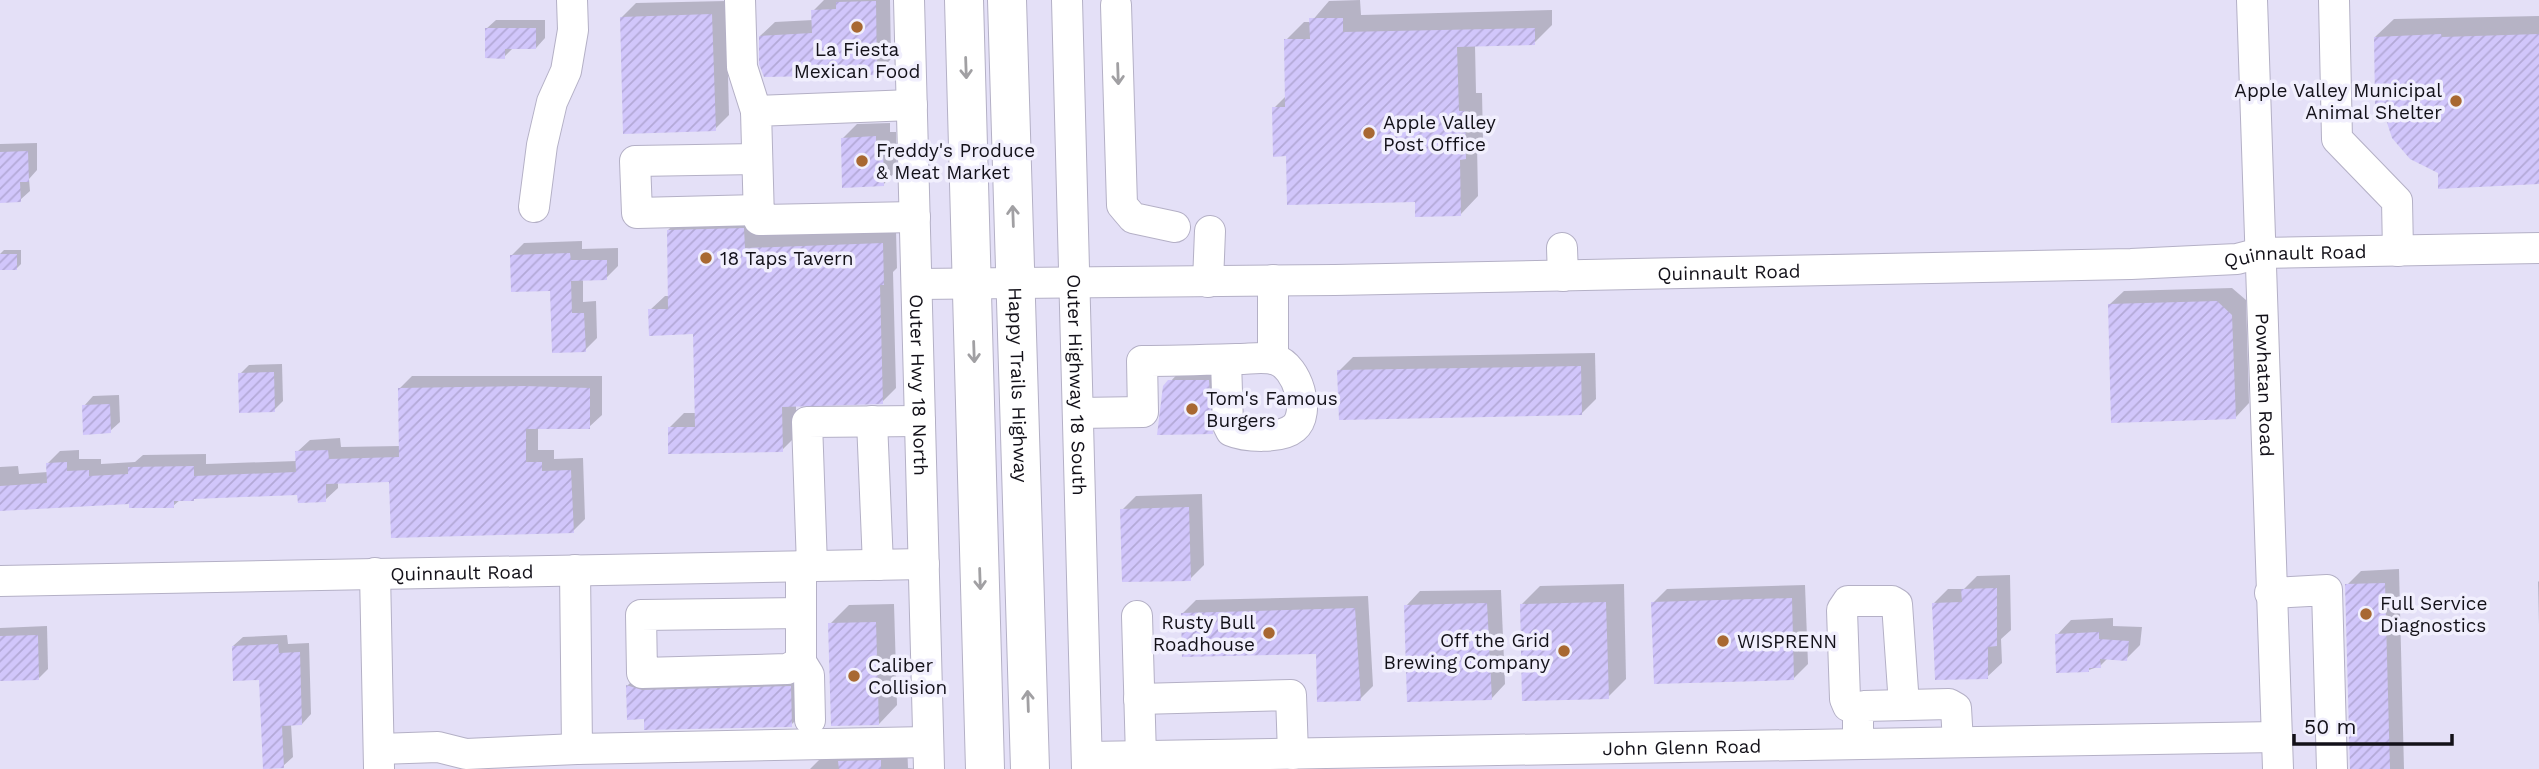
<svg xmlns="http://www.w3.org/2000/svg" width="2539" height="769" font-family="'Work Sans',sans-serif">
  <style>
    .shadow { fill: #0003 }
    .building { fill: url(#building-hatch) }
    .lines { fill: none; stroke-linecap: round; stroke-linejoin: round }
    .minor-casing { stroke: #b4b0c6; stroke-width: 32 }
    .major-casing { stroke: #b4b0c6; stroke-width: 40 }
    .minor { stroke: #fff; stroke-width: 30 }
    .major { stroke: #fff; stroke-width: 38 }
    .oneway { stroke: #a1a0a3 }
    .poi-dot { fill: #a86832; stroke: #f1effd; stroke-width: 2.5 }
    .labels { text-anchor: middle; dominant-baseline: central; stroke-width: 7; stroke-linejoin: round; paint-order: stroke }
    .poi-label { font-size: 19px; fill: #131119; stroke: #f1effd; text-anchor: start }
    .street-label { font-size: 19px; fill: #131119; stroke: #f1effd }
  </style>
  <defs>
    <pattern id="building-hatch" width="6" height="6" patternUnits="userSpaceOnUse" patternTransform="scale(1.75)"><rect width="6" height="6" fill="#d1c6fb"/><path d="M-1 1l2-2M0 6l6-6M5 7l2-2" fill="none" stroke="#b3a9d7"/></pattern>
  </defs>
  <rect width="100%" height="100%" fill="#e4e0f7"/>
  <g class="shadow">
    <path d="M824 0H890L891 59 877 73 760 36 775 22 813 20V11Z"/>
    <path d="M1360 0 1361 15 1552 10V25L1534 43 1475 45 1476 93H1482L1483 140 1477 145 1478 196 1460 215 1288 154 1274 108 1287 95 1286 40 1304 22H1311L1329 1Z"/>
    <path d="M726 1 729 115 715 129 622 17 636 3Z"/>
    <path d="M2539 16V183L2440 172 2375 37 2394 19Z"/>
    <path d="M496 20H545V38L536 48 514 47 504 57 486 29Z"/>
    <path d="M890 123V132H896L897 170 883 185 843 138 857 124Z"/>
    <path d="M37 143V170L29 179 30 191 20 200 0 201V144Z"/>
    <path d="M683 216 896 230 897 268 893 272 896 388 882 402 796 404V436L782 450 669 428 684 413H697L695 332 650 310 665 296H670L668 230Z"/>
    <path d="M582 241V249L618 248V266L606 278 583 279V302L596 301 597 338 585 350 552 289 512 255 524 243Z"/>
    <path d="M4 250H21V264L17 268 0 254Z"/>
    <path d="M2232 288 2246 300 2249 403 2235 418 2109 305 2124 291Z"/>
    <path d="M1595 353 1596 399 1581 414 1339 371 1353 357Z"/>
    <path d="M282 364 283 401 274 410 240 374 249 365Z"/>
    <path d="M1223 366 1226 418 1212 432 1170 382 1184 367Z"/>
    <path d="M412 376H602V415L589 427H538V450H554V459L583 458 585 519 573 531 391 480 338 482V488L325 500 299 493 196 497 180 500 173 506 130 502 0 509V467L18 466 19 474 48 472V463L60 451 79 450V459H101V464L135 462 143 455 206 454V464L297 461V452L310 440 340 438 341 447 400 446V388Z"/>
    <path d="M119 395 120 422 110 431 84 406 93 396Z"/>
    <path d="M1202 494 1204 565 1190 579 1122 510 1136 496Z"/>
    <path d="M2399 569 2404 769H2351L2347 585 2361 571Z"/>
    <path d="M2010 575 2011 630 2001 639 2002 663 1987 677 1934 603 1948 589H1964L1977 576Z"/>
    <path d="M2539 581V625L2538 582Z"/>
    <path d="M1624 584 1626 679 1608 697 1522 604 1540 586Z"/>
    <path d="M1805 585 1808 664 1794 678 1653 603 1667 589Z"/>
    <path d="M1501 590 1505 684 1491 699 1406 606 1420 591Z"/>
    <path d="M1368 596 1373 686 1360 699 1318 652 1182 614 1196 600Z"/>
    <path d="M894 604 897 705 879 724 830 624 849 605Z"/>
    <path d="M2113 618V626L2142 627 2140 645 2126 659 2108 658 2100 666 2089 670 2057 635 2071 620Z"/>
    <path d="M47 626 48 669 39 678 0 680V628Z"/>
    <path d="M287 635 288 644 309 643 311 714 302 724H291L293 757 283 766 261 678 233 646 243 637Z"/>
    <path d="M646 667 809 668V707L791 725 645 718 627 686Z"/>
    <path d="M907 742 908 768 918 769H810L824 755Z"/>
  </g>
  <g class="building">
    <path d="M876 1 877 75 764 77 759 64V36L812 33 811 10 836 9V2Z"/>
    <path d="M712 14 716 131 623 134 620 17Z"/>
    <path d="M1309 18H1343V32L1535 28V45L1457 47 1459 111H1465L1466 159 1460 160 1461 216 1415 217V202L1287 205 1286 156 1273 157 1272 107H1285L1284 39H1310Z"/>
    <path d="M485 28H536V49H505V59L485 58Z"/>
    <path d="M2441 34 2442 37 2539 34V184L2438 189V173L2410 159 2392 138 2381 104H2375L2374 37Z"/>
    <path d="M876 136V145H883L884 186 842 188 841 138Z"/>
    <path d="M28 151 29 182H20L21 202 0 203V152Z"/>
    <path d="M744 228 745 248 883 243 884 285H880L883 404 782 407 783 452 668 454V427H695L693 334 649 336 648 309H668L667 230Z"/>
    <path d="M570 253 571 260H607V280L571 281 572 313H584L586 352 552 353 550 291 511 292 510 255Z"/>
    <rect x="0" y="254" width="17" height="16"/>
    <path d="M2217 301 2232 315 2236 419 2111 423 2108 304Z"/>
    <path d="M1581 366 1582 415 1339 420 1337 370Z"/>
    <path d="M274 372 275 412 239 413 238 373Z"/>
    <path d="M1168 380H1209L1213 434 1157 435 1163 386Z"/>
    <path d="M525 386 590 388V429H526V462H542V471L571 470 574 533 391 538 389 482 326 484V502L298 503 297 495 194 499V501H174V508H129V504L0 511V486L47 483 46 463 67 462V471L89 470V476L128 474V467L194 466V476L296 472 295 451 328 450 329 459 399 457 398 388Z"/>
    <path d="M110 404 111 433 83 435 82 405Z"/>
    <path d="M1189 507 1191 581 1122 582 1120 509Z"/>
    <path d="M2385 583 2390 769H2350L2345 584Z"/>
    <path d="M1997 588V646L1988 647V679L1935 680 1932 603 1962 602 1961 589Z"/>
    <path d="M1792 598 1794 680 1654 684 1651 602Z"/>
    <path d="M1606 602 1609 699 1522 701 1520 604Z"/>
    <path d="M1487 603 1492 700 1407 702 1404 605Z"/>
    <path d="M1355 608 1361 701 1317 702 1316 654 1182 657 1181 613Z"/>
    <path d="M876 622 879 725 831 726 828 623Z"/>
    <path d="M2099 632V639L2129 641 2127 661 2100 659 2101 668H2089V672L2056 673 2055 634Z"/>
    <path d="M38 635 39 680 0 681V636Z"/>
    <path d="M278 644 279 653 300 652 302 725 282 726 284 768 263 769 259 680 233 681 232 646Z"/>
    <path d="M626 685 642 690 791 686 792 727 644 730V719L627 720Z"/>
    <path d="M881 760V769H839L838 761Z"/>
  </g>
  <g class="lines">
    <defs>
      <g id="minor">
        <path d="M740 0 742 67 756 111"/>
        <path id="s1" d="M909 0 929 769"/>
        <path id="s2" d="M1067 0 1087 769"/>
        <path id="s3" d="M2252 0 2278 769"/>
        <path d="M2334 0 2337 139 2397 201 2398 251"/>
        <path d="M1116 5 1122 205 1133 218 1175 227"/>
        <path d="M912 105 756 111 759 220 915 217"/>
        <path d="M757 159 635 161 637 213 759 210"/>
        <path d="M534 207 542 145 552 102 566 71 573 30 572 0"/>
        <path d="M1562 248 1563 276"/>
        <path d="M1273 280V359"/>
        <path d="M1208 282 1210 231"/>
        <path id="s4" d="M917 284 1335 280 2131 264 2237 259 2260 253 2539 248"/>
        <path d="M1078 413 1143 412 1142 361C1174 361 1206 360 1239 359 1250 359 1265 356 1276 360 1297 366 1312 413 1294 428 1281 439 1245 437 1231 431L1228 425 1226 360"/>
        <path d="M872 421 878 565"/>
        <path d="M801 566V662L809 675 810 720"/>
        <path d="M812 566 807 422 920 421"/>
        <path d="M575 570 577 749 928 742"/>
        <path d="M375 573 379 768"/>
        <path id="s5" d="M0 581 924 564"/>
        <path d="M2270 593 2327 590 2332 769"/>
        <path d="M801 613 641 615 642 673 787 669 801 662"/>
        <path d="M1137 616 1141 757"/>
        <path d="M1139 699 1291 695 1293 754"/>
        <path d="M1858 710 1848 706 1845 699 1842 610 1848 601H1892L1897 604 1904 705"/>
        <path d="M1858 729V710L1864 706 1949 704 1956 708 1958 742"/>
        <path d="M379 749 438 747 466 754 577 749"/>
        <path id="s6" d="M1087 757 2277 737"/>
      </g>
      <g id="major">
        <path d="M964 0 985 769"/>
        <path id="s7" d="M1007 0 1030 769"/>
      </g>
    </defs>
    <use href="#minor" class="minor-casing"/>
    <use href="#major" class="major-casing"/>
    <use href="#minor" class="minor"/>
    <use href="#major" class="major"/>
  </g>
  <defs><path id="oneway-shaft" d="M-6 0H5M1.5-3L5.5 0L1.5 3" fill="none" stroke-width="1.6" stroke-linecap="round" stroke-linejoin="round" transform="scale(1.75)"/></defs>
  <g class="oneway">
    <use href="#oneway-shaft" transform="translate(966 68) rotate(88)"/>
    <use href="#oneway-shaft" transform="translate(1118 74) rotate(88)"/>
    <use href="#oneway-shaft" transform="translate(1013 216) rotate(-92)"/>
    <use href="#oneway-shaft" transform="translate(974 352) rotate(88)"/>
    <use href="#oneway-shaft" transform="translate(980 579) rotate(88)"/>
    <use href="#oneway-shaft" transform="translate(1028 701) rotate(-92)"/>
  </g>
  <g class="poi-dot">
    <circle cx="857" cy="27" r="7"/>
    <circle cx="2456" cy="101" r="7"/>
    <circle cx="1369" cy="133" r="7"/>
    <circle cx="862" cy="161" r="7"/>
    <circle cx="706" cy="258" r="7"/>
    <circle cx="1192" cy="409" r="7"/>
    <circle cx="2366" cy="614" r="7"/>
    <circle cx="1269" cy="633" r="7"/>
    <circle cx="1723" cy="641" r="7"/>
    <circle cx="1564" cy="651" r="7"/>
    <circle cx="854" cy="676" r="7"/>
  </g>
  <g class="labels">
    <g class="poi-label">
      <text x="857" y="49" text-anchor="middle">La Fiesta<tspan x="857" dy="22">Mexican Food</tspan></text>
      <text x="2442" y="90" text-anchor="end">Apple Valley Municipal<tspan x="2442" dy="22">Animal Shelter</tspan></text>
      <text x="1383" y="122">Apple Valley<tspan x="1383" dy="22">Post Office</tspan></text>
      <text x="876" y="150">Freddy's Produce<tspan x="876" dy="22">&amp; Meat Market</tspan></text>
      <text x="720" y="258">18 Taps Tavern</text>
      <text x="1206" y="398">Tom's Famous<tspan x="1206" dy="22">Burgers</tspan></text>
      <text x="2380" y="603">Full Service<tspan x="2380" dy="22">Diagnostics</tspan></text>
      <text x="1255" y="622" text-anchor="end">Rusty Bull<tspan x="1255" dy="22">Roadhouse</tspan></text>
      <text x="1550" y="640" text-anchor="end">Off the Grid<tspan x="1550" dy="22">Brewing Company</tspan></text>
      <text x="1737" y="641">WISPRENN</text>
      <text x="868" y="665">Caliber<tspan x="868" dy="22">Collision</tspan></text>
    </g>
    <g class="street-label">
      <text stroke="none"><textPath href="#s4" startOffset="1379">Quinnault Road</textPath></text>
      <text stroke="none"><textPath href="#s4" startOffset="812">Quinnault Road</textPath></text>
      <text stroke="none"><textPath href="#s1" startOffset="385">Outer Hwy 18 North</textPath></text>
      <text stroke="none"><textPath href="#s2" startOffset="385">Outer Highway 18 South</textPath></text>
      <text stroke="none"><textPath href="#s7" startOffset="385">Happy Trails Highway</textPath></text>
      <text stroke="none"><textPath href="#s3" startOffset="385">Powhatan Road</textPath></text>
      <text stroke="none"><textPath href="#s5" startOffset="462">Quinnault Road</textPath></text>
      <text stroke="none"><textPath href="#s6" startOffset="595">John Glenn Road</textPath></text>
    </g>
  </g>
  <path d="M2294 734v10h158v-10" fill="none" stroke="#131119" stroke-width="3.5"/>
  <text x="2304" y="734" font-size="21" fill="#131119" stroke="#f1effd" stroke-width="5" paint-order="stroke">50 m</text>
</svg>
